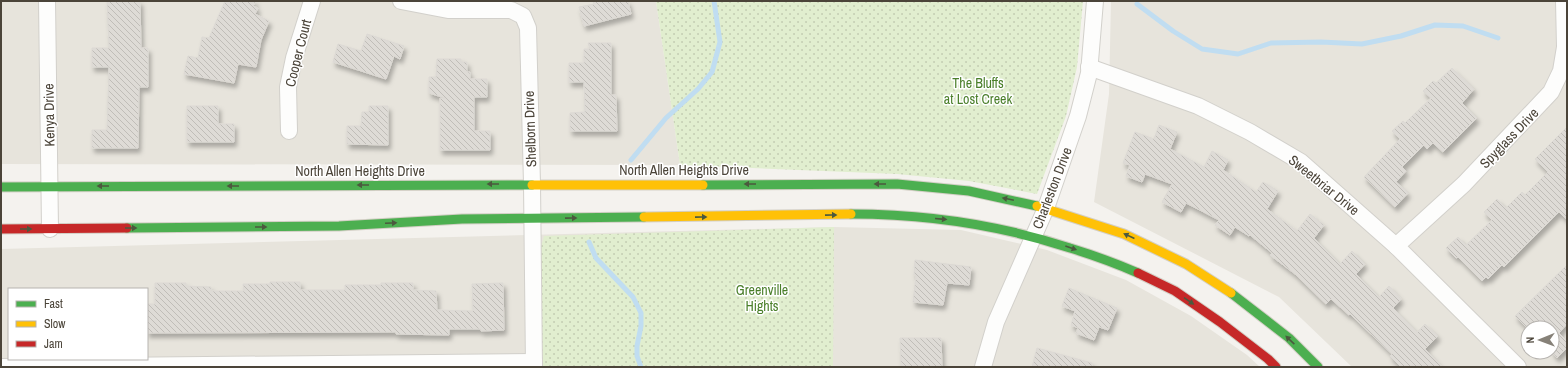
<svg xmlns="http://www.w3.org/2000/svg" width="1568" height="368" font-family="'Archivo Narrow',sans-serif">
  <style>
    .residential { fill: #e7e4dc; fill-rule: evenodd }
    .park { fill: url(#park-dots) }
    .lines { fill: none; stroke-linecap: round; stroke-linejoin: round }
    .stream { stroke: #c0ddf1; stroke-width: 5 }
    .building { fill: url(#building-back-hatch); stroke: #dcd9d4; filter: url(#shadow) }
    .street-casing { stroke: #d2d0cb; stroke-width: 18 }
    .fast-casing { stroke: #d3cfc5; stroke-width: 11 }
    .slow-casing { stroke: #d3cfc5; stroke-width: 11 }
    .jam-casing { stroke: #d3cfc5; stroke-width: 11 }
    .street { stroke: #fdfdfc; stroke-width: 16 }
    .fast { stroke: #4caf50; stroke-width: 9 }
    .slow { stroke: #ffc107; stroke-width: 9 }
    .jam { stroke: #c62828; stroke-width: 9 }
    .oneway { fill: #4b593e }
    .labels { text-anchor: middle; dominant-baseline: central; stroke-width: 3; stroke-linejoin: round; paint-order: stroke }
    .street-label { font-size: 14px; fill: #4b4439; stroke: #fff }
    .park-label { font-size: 14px; fill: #4a7f2a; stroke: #fff }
  </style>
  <defs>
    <pattern id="park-dots" width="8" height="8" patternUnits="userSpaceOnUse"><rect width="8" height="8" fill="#e1eecf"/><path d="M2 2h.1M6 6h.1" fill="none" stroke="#c3cdb2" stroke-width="1.8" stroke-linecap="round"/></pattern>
    <pattern id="building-back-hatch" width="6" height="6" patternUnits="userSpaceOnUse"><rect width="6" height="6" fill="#dedbd6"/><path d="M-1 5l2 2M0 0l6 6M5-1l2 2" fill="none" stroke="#c0bdb8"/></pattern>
    <filter id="shadow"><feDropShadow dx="2.5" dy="4.5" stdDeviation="2" flood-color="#0004"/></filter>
  </defs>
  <rect width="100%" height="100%" fill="#f4f2ee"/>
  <g class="residential">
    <path d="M1 1H656L680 165 1 164Z"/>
    <path d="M1111 1H1567V367H1352L1279 297 1094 202 1109 94ZM1528 328H1552V352H1528Z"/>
    <path d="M834 227 961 230 1047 250 1126 280 1191 316 1247 355 1260 367H1V249ZM9 289H147V359H9Z"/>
  </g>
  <g class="park">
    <path d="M656 1H1083L1077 67 1066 116 1037 194 969 181 897 174 680 165Z"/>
    <path d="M834 227 833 367H541V247L544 236Z"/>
  </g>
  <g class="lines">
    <g class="stream">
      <path d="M1137 4 1173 31 1202 49 1238 54 1271 43 1321 42 1362 44 1401 36 1435 25 1463 26 1498 38"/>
      <path d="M631 160 666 118 698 89 712 72 720 42 714 1"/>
      <path d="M589 242 596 258 633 297 641 313V326L637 346V356L641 367"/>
    </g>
  </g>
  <g class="building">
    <path d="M107 1H140L141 48H148V87H139L138 148H92V130H107L109 67H92V48H109Z"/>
    <path d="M225 1H256L253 6 258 8 255 14 269 21 261 40 256 67 238 64 234 83 184 74 188 56 198 58 202 37 209 38Z"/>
    <path d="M593 1H628L631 14 584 26 579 7 594 4Z"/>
    <path d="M367 34 404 46 400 59 394 56 386 79 333 62 338 44 361 51Z"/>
    <path d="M588 43H611V95H616L617 131H570V113L585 112 584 82H569V63H584V49H590Z"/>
    <path d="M437 59H461V62H467V72H470V79H487V97H474V131H490V150H440V98H445L429 93V77H436Z"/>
    <path d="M1452 68 1474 89 1462 103 1477 118 1443 152 1433 143 1427 149 1424 145 1402 167 1406 171 1396 182 1408 193 1395 207 1364 177 1400 139 1392 131 1403 121 1405 123 1431 98 1423 91 1433 81 1436 83Z"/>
    <path d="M187 106H218V124H234V142H187Z"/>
    <path d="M369 106H388V145L347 144V126H361L362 112H369Z"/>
    <path d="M1159 125 1177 132 1170 149 1204 167 1212 151 1228 160 1223 170 1256 192 1263 182 1278 191 1267 209 1297 231 1310 214 1324 225 1314 238 1340 264 1352 251 1365 264 1356 274 1379 297 1389 286 1401 299 1393 308 1417 332 1425 324 1438 336 1425 349 1442 367H1401L1390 356 1392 354 1350 314 1349 315 1331 299 1326 304 1295 274 1270 255 1272 253 1250 235 1249 236 1235 227 1230 235 1215 225 1219 220 1186 203 1181 212 1162 202 1172 184 1145 174 1142 182 1126 176 1130 165 1123 163 1135 132 1154 139Z"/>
    <path d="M1567 127V220L1559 212 1504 267 1502 265 1488 279 1486 277 1482 281 1458 257 1456 258 1446 248 1458 237 1466 245 1492 220 1484 212 1497 199 1506 208 1522 192 1525 195 1548 172 1535 159Z"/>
    <path d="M915 260 971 267 969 285 947 283 943 305 913 302 916 275H914Z"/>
    <path d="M1567 265V324L1559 333 1567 341V348L1557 358 1552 352V328L1528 329 1515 316Z"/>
    <path d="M270 282H300V290H345V285H381V283H413V290L436 291 437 310 473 311 472 284 503 283 504 330 481 331V329H449V335L396 334V332L147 333V304H155V283H186V286L211 287V291H244L243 284H270Z"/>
    <path d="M1069 288 1117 308 1108 330 1099 327 1094 340 1076 333 1078 328 1071 325 1075 311 1062 306Z"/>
    <path d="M900 338H941L942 367H901Z"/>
    <path d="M1037 348 1092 363V367H1032Z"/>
  </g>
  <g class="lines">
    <defs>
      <g id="street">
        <path d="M47 1 50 229"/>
        <path d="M401 1 448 10H511L523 16 528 28 532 184 534 367"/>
        <path d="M1089 67 1198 106 1250 132 1301 162 1396 246 1518 367"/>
        <path d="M289 131 288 87 294 58 312 1"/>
        <path d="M1396 246 1464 184 1551 92 1561 71 1565 47 1564 1"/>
        <path d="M1 367 534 362"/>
        <path d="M983 367 996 322 1046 208 1078 116 1089 73 1095 1"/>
      </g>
      <g id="fast">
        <path d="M703 185 897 184 969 191 1037 206"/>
        <path d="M1 187 532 185"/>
        <path d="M851 214C927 214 997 224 1070 248 1093 255 1115 263 1138 273"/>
        <path d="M127 228 339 226 462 219 644 217"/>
        <path d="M1231 293 1289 338 1318 367"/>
      </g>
      <g id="slow">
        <path d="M532 185H703"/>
        <path d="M1037 206 1124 234 1186 264 1231 293"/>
        <path d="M644 217 851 214"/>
      </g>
      <g id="jam">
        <path d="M1 229 127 228"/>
        <path d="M1138 273 1175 291 1220 322 1268 359 1276 367"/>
      </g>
    </defs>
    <use href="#street" class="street-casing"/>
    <use href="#fast" class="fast-casing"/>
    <use href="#slow" class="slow-casing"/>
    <use href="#jam" class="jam-casing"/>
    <use href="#street" class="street"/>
    <use href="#fast" class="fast"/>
    <use href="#slow" class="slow"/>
    <use href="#jam" class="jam"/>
  </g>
  <defs><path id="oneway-solid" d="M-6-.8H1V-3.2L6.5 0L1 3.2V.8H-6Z"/></defs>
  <g class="oneway">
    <use href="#oneway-solid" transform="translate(493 184) rotate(180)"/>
    <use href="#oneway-solid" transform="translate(750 184) rotate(180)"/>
    <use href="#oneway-solid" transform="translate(880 184) rotate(180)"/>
    <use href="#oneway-solid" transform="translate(363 185) rotate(180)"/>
    <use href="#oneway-solid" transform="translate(103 186) rotate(180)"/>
    <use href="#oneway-solid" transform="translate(233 186) rotate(180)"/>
    <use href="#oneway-solid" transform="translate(1008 199) rotate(-168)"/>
    <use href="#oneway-solid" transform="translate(831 215) rotate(-1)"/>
    <use href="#oneway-solid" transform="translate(701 217) rotate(-1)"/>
    <use href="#oneway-solid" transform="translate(571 218) rotate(-1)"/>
    <use href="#oneway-solid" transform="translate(941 219) rotate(5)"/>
    <use href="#oneway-solid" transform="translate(391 223) rotate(-3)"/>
    <use href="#oneway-solid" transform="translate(261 227)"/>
    <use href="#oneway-solid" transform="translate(131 228)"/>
    <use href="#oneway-solid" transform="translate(26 229)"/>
    <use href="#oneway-solid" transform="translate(1129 236) rotate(-155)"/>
    <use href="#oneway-solid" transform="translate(1071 248) rotate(19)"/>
    <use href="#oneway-solid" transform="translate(1189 301) rotate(34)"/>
    <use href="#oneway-solid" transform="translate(1290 340) rotate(-137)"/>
  </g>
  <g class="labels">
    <g class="street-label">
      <text transform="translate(298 53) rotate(-76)">Cooper Court</text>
      <text transform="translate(49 115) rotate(-91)">Kenya Drive</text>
      <text transform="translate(530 129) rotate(-92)">Shelborn Drive</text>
      <text transform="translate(1509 138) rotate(-46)">Spyglass Drive</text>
      <text x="684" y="170">North Allen Heights Drive</text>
      <text x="360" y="171">North Allen Heights Drive</text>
      <text transform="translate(1324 185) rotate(39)">Sweetbriar Drive</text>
      <text transform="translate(1052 188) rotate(-69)">Charleston Drive</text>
    </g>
    <g class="park-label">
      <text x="978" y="83">The Bluffs<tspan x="978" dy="16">at Lost Creek</tspan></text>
      <text x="762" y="290">Greenville<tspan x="762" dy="16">Hights</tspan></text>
    </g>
  </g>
  <rect width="1568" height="368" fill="none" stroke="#4b4439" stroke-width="4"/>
  <rect x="8" y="288" width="140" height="72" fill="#ffffff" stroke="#b7b4b0"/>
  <rect x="16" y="301" width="20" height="6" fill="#4caf50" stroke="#b7b4b0"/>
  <text x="44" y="308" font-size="12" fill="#4b4439">Fast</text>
  <rect x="16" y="321" width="20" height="6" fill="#ffc107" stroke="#b7b4b0"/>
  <text x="44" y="328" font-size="12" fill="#4b4439">Slow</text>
  <rect x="16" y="341" width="20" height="6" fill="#c62828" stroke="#b7b4b0"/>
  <text x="44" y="348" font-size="12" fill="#4b4439">Jam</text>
  <g transform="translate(1540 340) rotate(269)"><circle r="19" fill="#ffffff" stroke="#b7b4b0"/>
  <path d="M0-3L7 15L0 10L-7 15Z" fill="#868178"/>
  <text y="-6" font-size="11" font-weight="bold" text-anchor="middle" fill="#4b4439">N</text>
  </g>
</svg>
